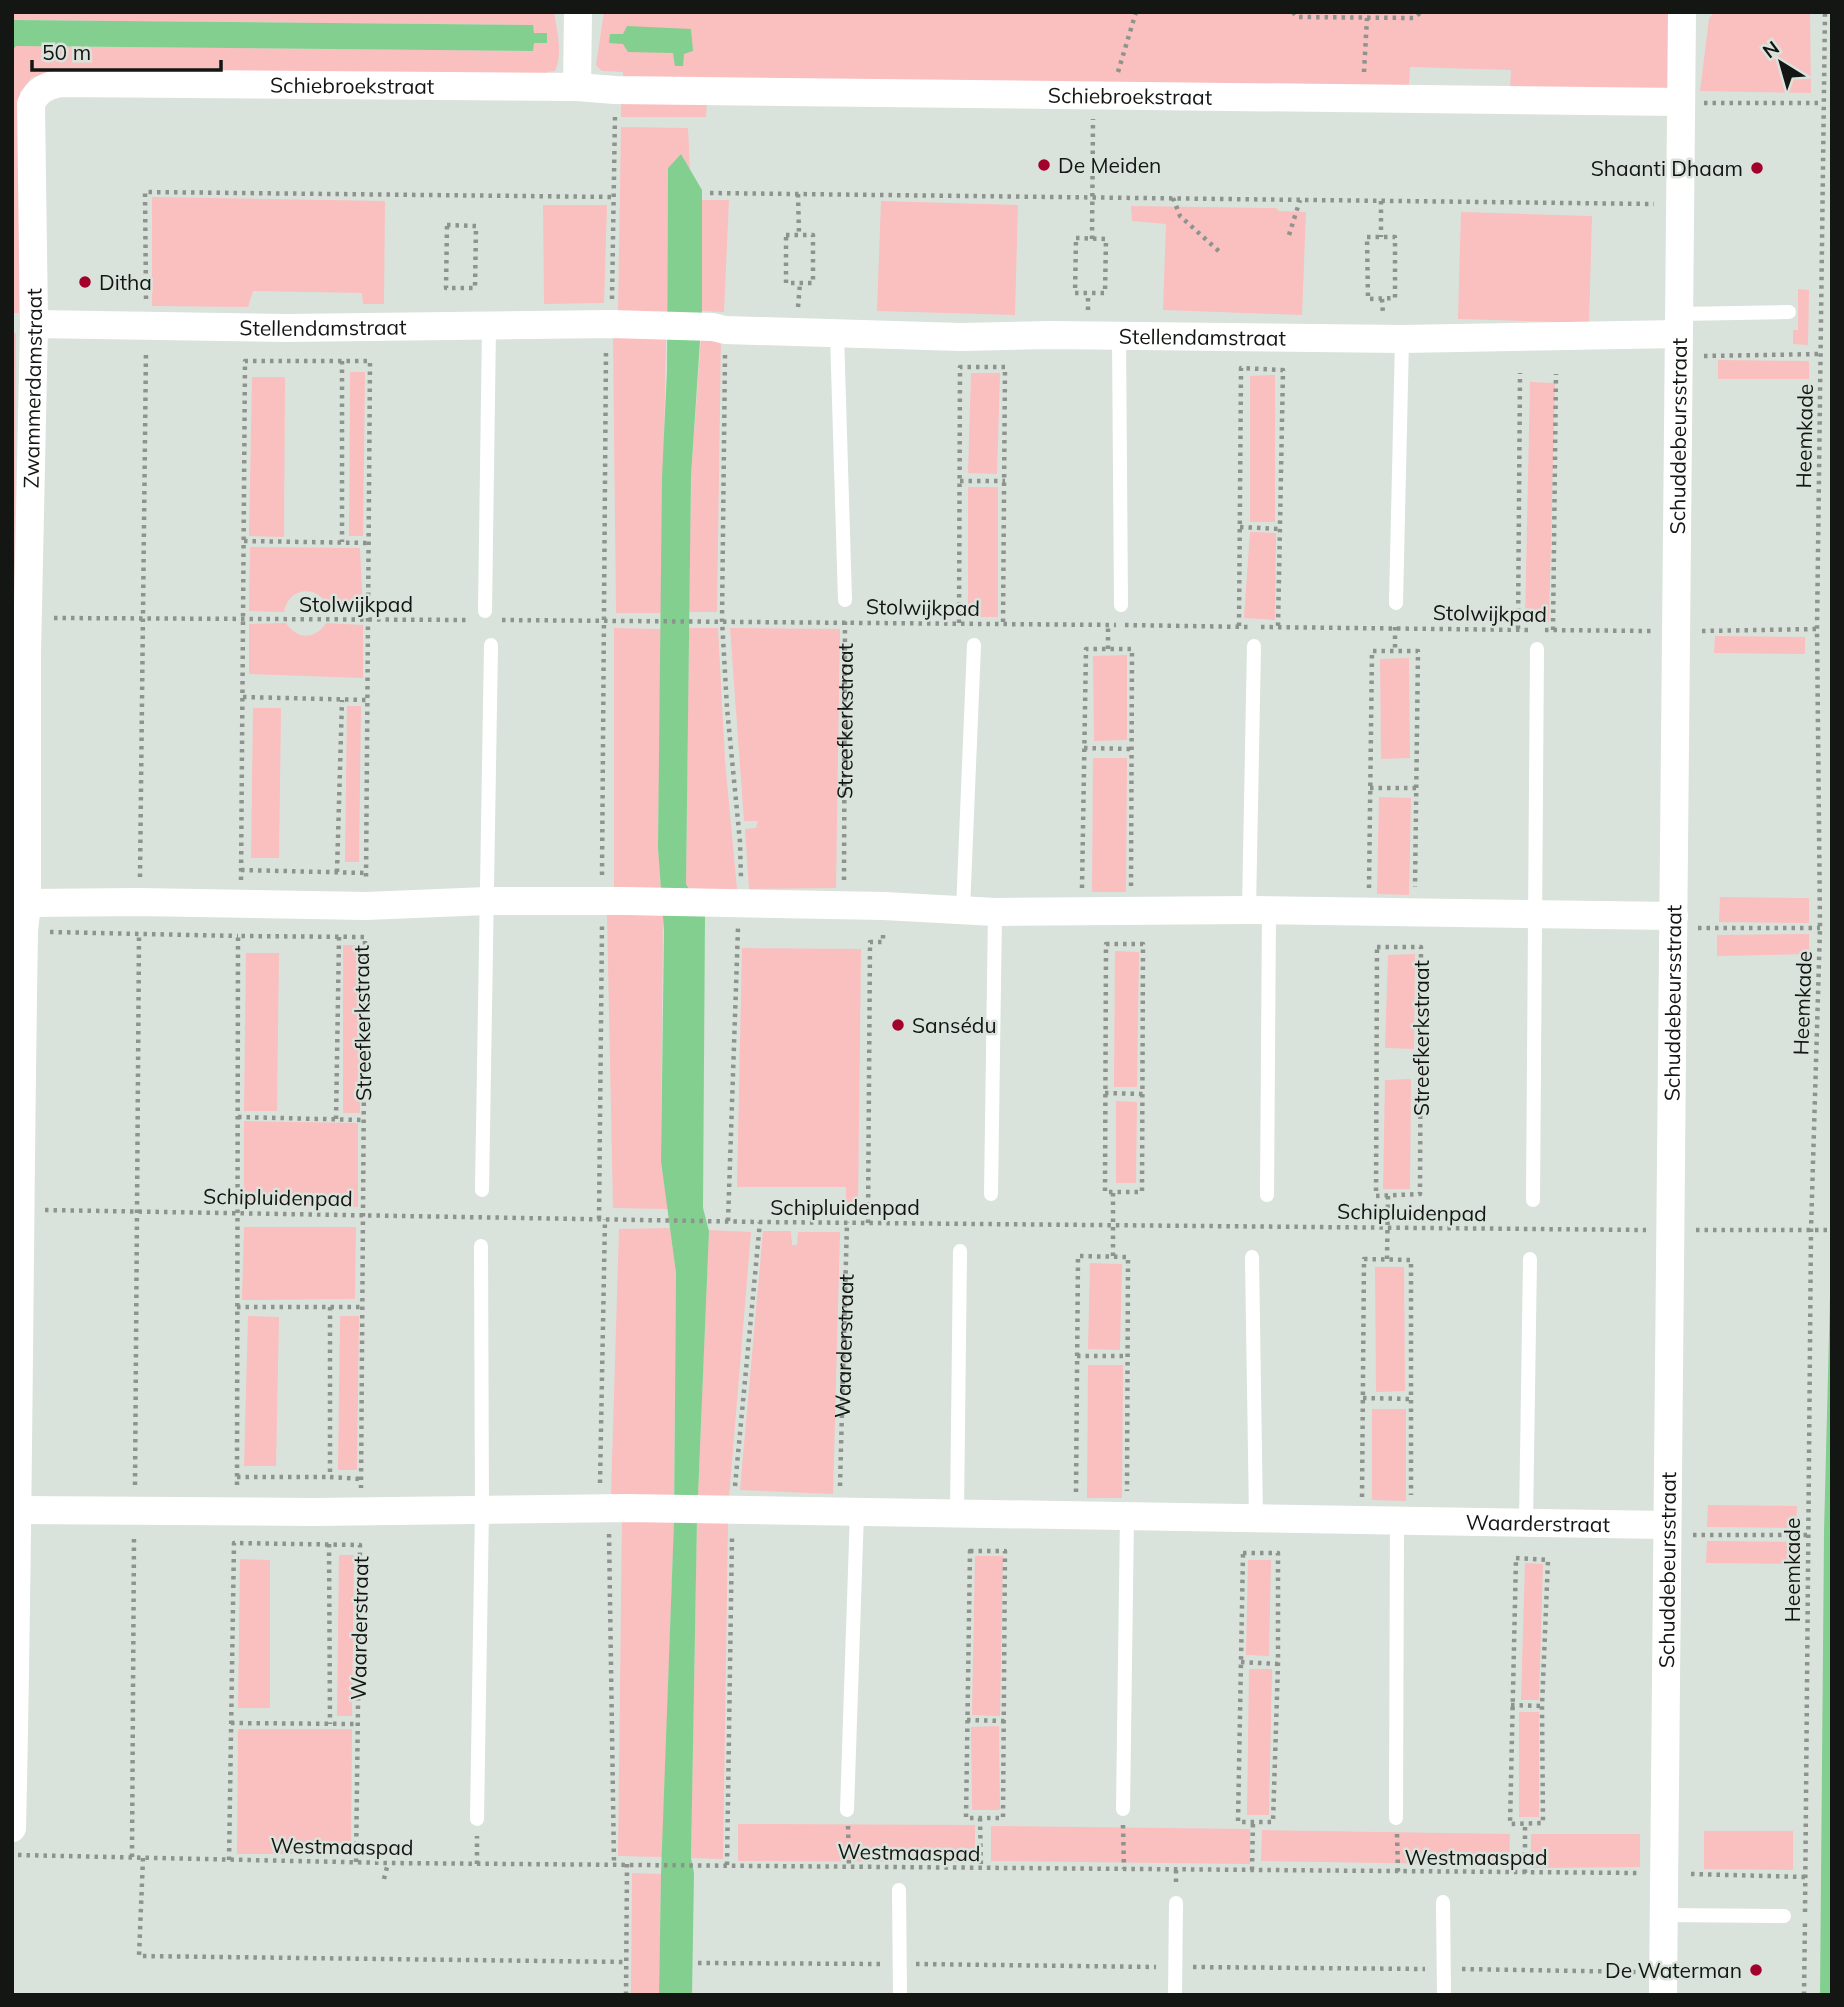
<svg xmlns="http://www.w3.org/2000/svg" width="1844" height="2007" font-family="Mulish,sans-serif">
  <style>
    .green { fill: #fabfbf }
    .water { fill: #83cf8f }
    .lines { fill: none; stroke-linecap: round; stroke-linejoin: round }
    .path { stroke: #8d948e; stroke-width: 4.5; stroke-dasharray: 3.5 5; stroke-linecap: butt }
    .service { stroke: #fff; stroke-width: 14 }
    .minor { stroke: #fff; stroke-width: 28 }
    .poi-dot { fill: #a1012b; stroke: #dae3db; stroke-width: 2.5 }
    .labels { text-anchor: middle; dominant-baseline: central; stroke-width: 5; stroke-linejoin: round; paint-order: stroke }
    .street-label { font-size: 21px; fill: #131613; stroke: #dae3db }
    .poi-label { font-size: 21px; fill: #131613; stroke: #dae3db; text-anchor: start }
  </style>
  <rect width="100%" height="100%" fill="#dae3db"/>
  <g class="green">
    <path d="M12 12H554C557 30 563 54 555 71L547 72 546 80 45 75 32 77 20 92 19 313H12V51L16 46 533 51 532 25 12 20Z"/>
    <path d="M604 12H1667L1673 19 1670 92 1510 88 1511 70 1410 67 1409 85 623 78V72L602 71 596 65Z"/>
    <path d="M1714 12H1810L1811 93 1700 91 1709 19Z"/>
    <path d="M621 101H707L706 117H621Z"/>
    <path d="M621 127 688 128 690 170 681 154 668 168 667 312H618Z"/>
    <path d="M152 197 385 201 384 304H363L362 293 253 291 248 307 152 306Z"/>
    <path d="M702 200H729L724 312 702 311Z"/>
    <path d="M881 201 1018 205 1015 315 877 311Z"/>
    <path d="M543 205H607L604 303 544 304Z"/>
    <path d="M1131 206 1276 208 1279 211 1306 212 1302 315 1163 310 1166 224 1132 221Z"/>
    <path d="M1461 212 1592 216 1589 323 1458 319Z"/>
    <path d="M1798 289 1809 290 1808 345 1793 344V330H1798Z"/>
    <path d="M12 332 16 333 14 634 12 635Z"/>
    <path d="M613 336 666 339 661 613H616Z"/>
    <path d="M721 337 717 612H689L691 476 701 338Z"/>
    <path d="M1718 360 1809 361V379H1718Z"/>
    <path d="M350 372H365L363 536H349Z"/>
    <path d="M971 373H1000L997 474 968 473Z"/>
    <path d="M1275 375V522H1250V376Z"/>
    <path d="M252 377H285L284 537 249 536Z"/>
    <path d="M1530 382 1555 383 1549 622 1525 621Z"/>
    <rect x="968" y="487" width="30" height="130"/>
    <path d="M1250 532 1276 533 1275 620 1244 618Z"/>
    <path d="M250 547 360 548 363 612H329C324 585 289 584 284 612L249 611Z"/>
    <path d="M286 623C297 640 315 640 326 623L363 625V678L249 674V624Z"/>
    <path d="M614 628 661 629 658 848 661 889H614Z"/>
    <path d="M689 628H718L725 761 737 889 691 892 686 884Z"/>
    <path d="M730 628 840 629 836 888 749 889 745 829 756 828 758 821H744Z"/>
    <path d="M1715 636 1805 637V654L1714 653Z"/>
    <path d="M1127 655V740L1094 741 1093 656Z"/>
    <path d="M1409 658 1410 758 1381 759 1380 659Z"/>
    <path d="M347 706H361L359 862H345Z"/>
    <path d="M253 708H281L279 858H251Z"/>
    <path d="M1093 758H1127L1126 892H1092Z"/>
    <path d="M1379 797 1411 798 1409 895 1377 894Z"/>
    <path d="M1720 897 1809 898V923L1719 922Z"/>
    <path d="M607 914 663 916 661 1161 668 1209 613 1208Z"/>
    <path d="M1809 934V954L1717 956V935Z"/>
    <path d="M343 945H361L360 1113H343Z"/>
    <path d="M742 948 861 949 858 1206H846V1187H737Z"/>
    <path d="M1115 951 1139 952 1137 1087H1114Z"/>
    <path d="M246 953H279L277 1111H244Z"/>
    <path d="M1415 954 1414 1049 1385 1048 1388 955Z"/>
    <path d="M1411 1079 1410 1189H1383L1385 1080Z"/>
    <path d="M1116 1101 1137 1102 1136 1183H1116Z"/>
    <path d="M244 1121 358 1123V1207L244 1206Z"/>
    <path d="M244 1227H356L355 1299 242 1300Z"/>
    <path d="M670 1228 676 1273 674 1495H611L619 1229Z"/>
    <path d="M709 1230 751 1232 729 1498 698 1496Z"/>
    <path d="M763 1231H791L792 1245H797L798 1232H840L833 1494 740 1490Z"/>
    <path d="M1090 1263 1122 1264 1120 1350 1088 1349Z"/>
    <path d="M1375 1267H1404L1405 1391 1376 1392Z"/>
    <path d="M248 1316 279 1317 276 1466H244Z"/>
    <path d="M340 1316H359L357 1470H338Z"/>
    <path d="M1088 1365H1123L1122 1498H1087Z"/>
    <path d="M1372 1409H1406V1501L1372 1500Z"/>
    <path d="M1708 1505 1797 1506 1796 1528 1707 1527Z"/>
    <path d="M622 1520 674 1521 662 1857 618 1856Z"/>
    <path d="M697 1520 728 1523 723 1859 691 1858Z"/>
    <path d="M1707 1541 1796 1542V1564L1706 1563Z"/>
    <path d="M339 1555H354L352 1716H337Z"/>
    <path d="M975 1556H1003L1000 1716 972 1715Z"/>
    <path d="M240 1559 270 1560V1708H238Z"/>
    <path d="M1248 1560H1271L1269 1656 1246 1655Z"/>
    <path d="M1525 1563 1543 1564 1539 1700H1521Z"/>
    <path d="M1249 1669H1272L1269 1815H1247Z"/>
    <rect x="1519" y="1712" width="20" height="105"/>
    <path d="M999 1726 1000 1810H972L971 1727Z"/>
    <path d="M238 1729H352L351 1854H237Z"/>
    <path d="M738 1824 975 1825V1862L738 1861Z"/>
    <path d="M991 1826 1250 1829V1864L991 1861Z"/>
    <path d="M1262 1830 1510 1834 1509 1865 1261 1861Z"/>
    <path d="M1704 1831H1793V1870L1704 1869Z"/>
    <path d="M1531 1834H1640V1867L1531 1868Z"/>
    <path d="M632 1873 661 1874 659 1995H631Z"/>
  </g>
  <g class="water">
    <path d="M12 20 533 25 534 33H547V43H534L533 51 16 46 12 51Z"/>
    <path d="M627 26 691 29 693 51 684 54 683 66H675L673 53 628 52 623 44 609 43 610 34H623Z"/>
    <path d="M681 154 702 190V311L691 476 686 884 705 915 703 1208 709 1231 697 1520 691 1858 694 1873 692 1995H659L661 1874 674 1521 676 1273 661 1161 664 931 658 848 662 477 667 371 668 168Z"/>
    <path d="M1832 729V1995H1820L1824 1532 1831 1256Z"/>
  </g>
  <g class="lines">
    <g class="path">
      <path d="M1293 12 1297 17 1414 18 1421 12"/>
      <path d="M1118 72 1136 12"/>
      <path d="M1364 72 1367 18"/>
      <path d="M1704 103H1822"/>
      <path d="M710 193 1654 204"/>
      <path d="M798 194 799 235"/>
      <path d="M1173 198 1180 216 1222 254"/>
      <path d="M1381 201V237"/>
      <path d="M447 225 476 226 475 288H446Z"/>
      <rect x="786" y="235" width="27" height="48"/>
      <path d="M1289 235 1300 200"/>
      <path d="M1367 237H1395V298L1368 299Z"/>
      <path d="M1076 238 1106 239 1105 293H1075Z"/>
      <path d="M1092 239 1093 119"/>
      <path d="M146 299 145 192 615 197"/>
      <path d="M612 299 615 115"/>
      <path d="M1382 299 1383 315"/>
      <path d="M798 307 800 283"/>
      <path d="M1088 310V293"/>
      <path d="M725 355 722 620 727 708 740 842 741 878"/>
      <path d="M1704 356 1821 354"/>
      <path d="M342 361V542"/>
      <path d="M960 481H1005"/>
      <path d="M1240 527 1280 529"/>
      <path d="M244 541 368 543"/>
      <path d="M54 618 468 620"/>
      <path d="M502 620 1116 625"/>
      <path d="M959 623 960 367H1005L1003 624"/>
      <path d="M1125 625 1249 627"/>
      <path d="M1239 626 1241 368 1283 370 1278 627"/>
      <path d="M1261 627 1532 630"/>
      <path d="M1395 627V651"/>
      <path d="M1518 629 1520 373"/>
      <path d="M1545 630 1651 631"/>
      <path d="M1553 630 1556 374"/>
      <path d="M1702 631 1817 629"/>
      <path d="M1108 649V625"/>
      <path d="M243 697 367 700"/>
      <path d="M1084 748 1132 749"/>
      <path d="M1370 788H1416"/>
      <path d="M241 870 366 873"/>
      <path d="M337 872 342 700"/>
      <path d="M602 875 606 349"/>
      <path d="M140 877 146 350"/>
      <path d="M241 880 245 361H370L366 881"/>
      <path id="s1" d="M844 880 845 619"/>
      <path d="M1082 888 1086 649H1132L1131 887"/>
      <path d="M1369 888 1372 651H1418L1415 887"/>
      <path d="M1698 928H1820"/>
      <path d="M50 932 238 936"/>
      <path d="M1106 944H1143L1142 1192H1105Z"/>
      <path d="M1377 947H1421L1420 1194 1376 1196Z"/>
      <path d="M1105 1093 1143 1094"/>
      <path d="M238 1117 363 1120"/>
      <path d="M336 1119 339 937"/>
      <path d="M45 1210 760 1222 1646 1230"/>
      <path d="M599 1219 602 926"/>
      <path d="M728 1221 738 928"/>
      <path d="M868 1223 870 942H883V932"/>
      <path d="M1696 1230H1832"/>
      <path d="M1113 1256V1192"/>
      <path d="M1387 1259 1388 1196"/>
      <path d="M237 1307H362"/>
      <path d="M330 1307V1477L361 1479"/>
      <path d="M1077 1356H1127"/>
      <path d="M1363 1398 1411 1399"/>
      <path d="M237 1477H330"/>
      <path d="M600 1483 605 1219"/>
      <path d="M135 1485 139 935"/>
      <path d="M237 1485 238 936 365 937 361 1488"/>
      <path d="M735 1486 760 1222"/>
      <path id="s2" d="M840 1486 847 1222"/>
      <path d="M1076 1492 1078 1256 1128 1257 1127 1491"/>
      <path d="M1362 1497 1364 1259 1411 1260V1495"/>
      <path d="M609 1534 614 1864"/>
      <path d="M1693 1535H1808"/>
      <path d="M329 1544 330 1724"/>
      <path d="M970 1551H1005L1003 1818H966Z"/>
      <path d="M1243 1553H1278V1664L1273 1822H1238Z"/>
      <path d="M1516 1558 1548 1560 1542 1706 1543 1823 1510 1824Z"/>
      <path d="M1241 1662 1278 1664"/>
      <path d="M1511 1705 1542 1706"/>
      <path d="M967 1720 1005 1721"/>
      <path d="M231 1723 357 1724"/>
      <path d="M980 1818 981 1869"/>
      <path d="M1123 1825 1124 1869"/>
      <path d="M848 1826 849 1867"/>
      <path d="M1397 1834 1398 1872"/>
      <path d="M18 1855 388 1863 1640 1873"/>
      <path d="M132 1857 134 1536"/>
      <path d="M143 1858 139 1956 627 1962"/>
      <path d="M229 1860 234 1543 360 1545 356 1863"/>
      <path d="M477 1864V1836"/>
      <path d="M727 1865 732 1536"/>
      <path d="M1176 1870V1886"/>
      <path d="M1252 1870 1253 1822"/>
      <path d="M1525 1873V1824"/>
      <path d="M1691 1874 1805 1877"/>
      <path d="M384 1879 388 1863"/>
      <path d="M1805 1912 1811 1230 1820 928 1817 629 1825 12"/>
      <path d="M698 1963 883 1964"/>
      <path d="M916 1964 1156 1967"/>
      <path d="M1193 1967 1425 1969"/>
      <path d="M1462 1969 1639 1972"/>
      <path d="M626 1995 627 1864"/>
      <path d="M1804 1995 1805 1920"/>
    </g>
    <g class="service">
      <path d="M1679 314 1789 312"/>
      <path d="M837 334 845 600"/>
      <path d="M1119 335 1121 605"/>
      <path d="M1396 603 1402 339"/>
      <path d="M485 611 489 327"/>
      <path d="M963 910 974 645"/>
      <path d="M1249 910 1254 646"/>
      <path d="M482 1190 491 645"/>
      <path d="M991 1194 995 912"/>
      <path d="M1267 1195 1269 911"/>
      <path d="M1533 1200 1537 649"/>
      <path d="M1252 1257 1256 1518"/>
      <path d="M957 1513 960 1251"/>
      <path d="M1526 1523 1530 1259"/>
      <path d="M1123 1809 1127 1516"/>
      <path d="M847 1810 857 1511"/>
      <path d="M1396 1818 1397 1521"/>
      <path d="M477 1819 482 1509 481 1246"/>
      <path d="M899 1890 900 1995"/>
      <path d="M1443 1902 1444 1995"/>
      <path d="M1664 1915 1784 1916"/>
      <path d="M1175 1995 1176 1903"/>
    </g>
    <g class="minor">
      <path d="M577 87 578 12"/>
      <path id="s3" d="M34 324 285 328 611 324 713 327 725 330 961 337 1050 335 1402 339 1679 334"/>
      <path d="M27 903 139 902 366 906 487 901H626L884 906 995 912 1249 910 1674 916"/>
      <path id="s4" d="M19 1510 314 1512 627 1508 1666 1525"/>
      <path id="s5" d="M12 1828C19 1529 19 1230 24 931L27 903V654L34 324 31 104C37 90 46 86 61 83L577 87 615 90 1681 102"/>
      <path id="s6" d="M1663 1995 1682 12"/>
    </g>
  </g>
  <g class="poi-dot">
    <circle cx="1044" cy="165" r="7"/>
    <circle cx="1757" cy="168" r="7"/>
    <circle cx="85" cy="282" r="7"/>
    <circle cx="898" cy="1025" r="7"/>
    <circle cx="1756" cy="1970" r="7"/>
  </g>
  <g class="labels">
    <g class="street-label">
      <text stroke="none"><textPath href="#s5" startOffset="2054">Schiebroekstraat</textPath></text>
      <text stroke="none"><textPath href="#s5" startOffset="2832">Schiebroekstraat</textPath></text>
      <text stroke="none"><textPath href="#s3" startOffset="289">Stellendamstraat</textPath></text>
      <text stroke="none"><textPath href="#s3" startOffset="1169">Stellendamstraat</textPath></text>
      <text stroke="none"><textPath href="#s5" startOffset="1440">Zwammerdamstraat</textPath></text>
      <text transform="translate(1804 436) rotate(-89)">Heemkade</text>
      <text stroke="none"><textPath href="#s6" startOffset="1559">Schuddebeursstraat</textPath></text>
      <text x="356" y="604">Stolwijkpad</text>
      <text transform="translate(923 607) rotate(1)">Stolwijkpad</text>
      <text transform="translate(1490 613) rotate(1)">Stolwijkpad</text>
      <text stroke="none"><textPath href="#s1" startOffset="159">Streefkerkstraat</textPath></text>
      <text transform="translate(1802 1003) rotate(-88)">Heemkade</text>
      <text stroke="none"><textPath href="#s6" startOffset="992">Schuddebeursstraat</textPath></text>
      <text transform="translate(362 1023) rotate(-91)">Streefkerkstraat</text>
      <text transform="translate(1421 1038) rotate(-90)">Streefkerkstraat</text>
      <text transform="translate(278 1197) rotate(1)">Schipluidenpad</text>
      <text x="845" y="1207">Schipluidenpad</text>
      <text transform="translate(1412 1212) rotate(1)">Schipluidenpad</text>
      <text stroke="none"><textPath href="#s2" startOffset="140">Waarderstraat</textPath></text>
      <text stroke="none"><textPath href="#s4" startOffset="1519">Waarderstraat</textPath></text>
      <text stroke="none"><textPath href="#s6" startOffset="425">Schuddebeursstraat</textPath></text>
      <text transform="translate(1792 1570) rotate(-90)">Heemkade</text>
      <text transform="translate(359 1628) rotate(-89)">Waarderstraat</text>
      <text transform="translate(342 1846) rotate(1)">Westmaaspad</text>
      <text transform="translate(909 1852) rotate(1)">Westmaaspad</text>
      <text x="1476" y="1857">Westmaaspad</text>
    </g>
    <g class="poi-label">
      <text x="1058" y="165">De Meiden</text>
      <text x="1743" y="168" text-anchor="end">Shaanti Dhaam</text>
      <text x="99" y="282">Ditha</text>
      <text x="912" y="1025">Sansédu</text>
      <text x="1742" y="1970" text-anchor="end">De Waterman</text>
    </g>
  </g>
  <rect width="1844" height="2007" fill="none" stroke="#131613" stroke-width="28"/>
  <g transform="translate(1781 63) rotate(323)" stroke="#dae3db" stroke-width="5" paint-order="stroke">
  <path d="M0-5L12 26L0 18L-12 26Z" fill="#131613"/>
  <text y="-10" font-size="19" font-weight="bold" text-anchor="middle" fill="#131613">N</text>
  </g>
  <path d="M32 60v10h189v-10" fill="none" stroke="#131613" stroke-width="3.5"/>
  <text x="42" y="60" font-size="21" fill="#131613" stroke="#dae3db" stroke-width="5" paint-order="stroke">50 m</text>
</svg>
